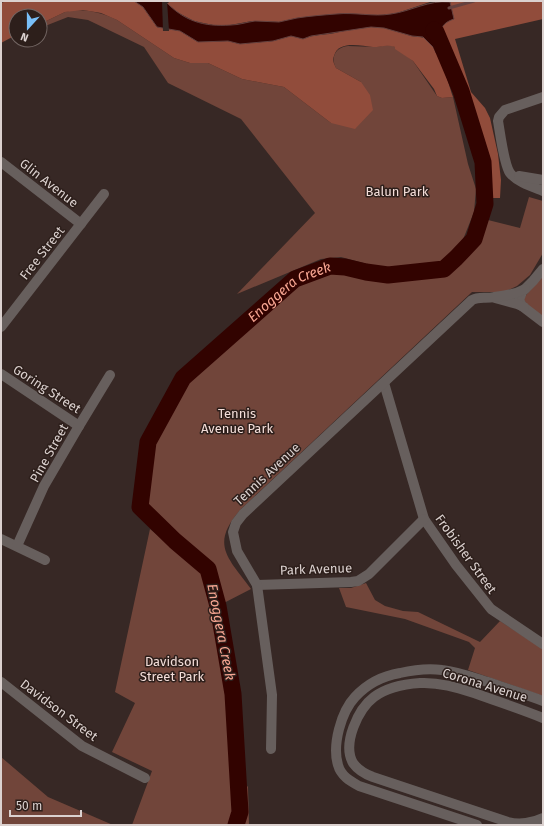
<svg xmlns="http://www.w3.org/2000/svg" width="544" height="826" font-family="'Fira Sans',sans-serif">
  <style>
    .green { fill: #71453a }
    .forest { fill: #914c3b }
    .water { fill: #320300; stroke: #65413e }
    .pier { fill: #372825 }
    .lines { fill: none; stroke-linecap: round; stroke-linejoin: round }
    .stream { stroke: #65413e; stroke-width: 3 }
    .river { stroke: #320300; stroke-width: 17 }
    .street { stroke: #675f5d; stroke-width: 10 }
    .labels { text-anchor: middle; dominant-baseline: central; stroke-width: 3; stroke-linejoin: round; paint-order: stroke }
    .street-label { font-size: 13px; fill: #dbd1cf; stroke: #2d1f1b }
    .park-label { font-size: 13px; fill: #f4ded9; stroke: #2d1f1b }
    .water-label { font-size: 14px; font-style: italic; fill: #f8a692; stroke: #2d1f1b }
  </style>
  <rect width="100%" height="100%" fill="#372825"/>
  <g class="green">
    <path d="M74 10C90 10 103 13 117 20L174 58 190 63H208L242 79 284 87 331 123 361 82 336 68C330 57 336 47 348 46L375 47 390 45 395 47 413 61 437 96 442 98 453 97 468 164 476 189 474 212 464 237 455 253 438 265 427 266 408 265 382 268 341 257 321 259 237 294 315 213 241 119 168 83 144 47 88 20 68 17 40 28V24L65 12Z"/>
    <path d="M529 197 543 201V253L530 275 517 286 504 292H472L241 509C210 544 227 557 251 589L218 606 208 569 175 541 140 507 148 442 183 378 295 279 330 266 345 267 366 272 388 275 444 269 456 258 474 239 485 204 488 220 520 228Z"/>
    <path d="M543 274V319L533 312 523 299Z"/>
    <path d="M150 529 207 575 226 689 230 767 248 787 249 825H132L152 771 112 752 135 703 115 692Z"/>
    <path d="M366 583 375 600 385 606 403 611 418 612 480 642 500 621 543 649V696L468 670 475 648 469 642 405 619 346 607 339 588H351Z"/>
    <path d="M1 757 48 797 113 825H1Z"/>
  </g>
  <g class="forest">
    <path d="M7 1H134L143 7 157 27 180 31 198 42 228 41 240 44 273 41 291 36 303 39C312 35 320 35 330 34 347 31 366 24 385 28 393 30 402 33 411 36 416 37 421 36 426 39 440 51 447 79 453 97L442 98 437 96 434 89 413 61 395 49V47C387 44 381 47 373 47 361 46 338 40 334 56 332 60 334 64 336 68L361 82 370 95 373 110 355 129 331 123 284 87 242 79 208 63H190L174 58 117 20 101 13 83 10 65 12 40 24V16H16V35L1 43V3Z"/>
    <path d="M170 1H281L283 2 290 1H433L397 13 390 14 374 16 337 14 297 18 279 22 252 21 230 25H213L194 21 175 11 167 4Z"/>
    <path d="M445 1H543V19L455 39 471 92 485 108 490 118 498 154 501 180 500 198H489L487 168 478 135 465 95 441 38C441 32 441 26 447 21L450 2Z"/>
  </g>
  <path class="water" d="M134 1H165C184 21 203 27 231 25 239 25 247 22 255 21 263 21 271 22 279 22 285 21 291 19 297 18 310 16 323 15 336 14 355 12 373 17 391 14 412 11 428 0 450 2L454 19C436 25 440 36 446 50L436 53 434 48 423 37 412 36 384 28 371 27 311 36 303 39 291 36 273 41 240 44 228 41 198 42 180 31 157 27 143 7Z"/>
  <path class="pier" d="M162 1H167L169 31H163Z"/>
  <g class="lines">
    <path class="stream" d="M449 8 474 1"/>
    <path class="river" id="s1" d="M236 825 240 812 233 694 218 606 208 569 175 541 140 507 148 442 183 378 295 279 330 266 345 267 366 272 388 275 444 269 456 258 474 239 485 204 483 162 461 91 436 32 434 30"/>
    <g class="street">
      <path d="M543 97 505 110 499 117 498 121C500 132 504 165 510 173 517 182 533 187 543 191"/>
      <path d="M1 162 81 224"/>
      <path d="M519 176 543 180"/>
      <path d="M543 269 533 281 522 292 519 300 522 306 543 322"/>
      <path d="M495 298 517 304 524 307"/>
      <path d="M1 327 104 194"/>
      <path d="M1 374 79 426"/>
      <path d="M384 383 424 519 456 565 491 609 543 644"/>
      <path d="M1 539 45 560"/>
      <path d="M17 546 44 486 79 426 110 375"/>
      <path d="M257 585 351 582 358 581 369 574 424 519"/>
      <path d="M1 682 82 746 145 778"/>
      <path d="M543 718C521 709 499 702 477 694 458 688 440 682 420 683 405 684 386 688 374 697 358 709 342 744 353 763 358 770 365 774 373 777L508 822C519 825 533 823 543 818"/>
      <path d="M271 749 272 695 257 585 237 551 233 532 236 523 243 514 472 300C479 296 486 299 494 297 504 296 516 294 525 289"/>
      <path d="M477 825 359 786C350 781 341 776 338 765 332 745 341 712 355 697 367 684 382 676 400 673 413 670 428 668 442 670 460 672 477 679 494 684 511 690 527 695 543 701"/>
    </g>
  </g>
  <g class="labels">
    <g class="street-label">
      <text transform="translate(49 183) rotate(38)">Glin Avenue</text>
      <text transform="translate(42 253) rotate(-52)">Free Street</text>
      <text transform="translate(47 389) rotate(33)">Goring Street</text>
      <text transform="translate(49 453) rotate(-61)">Pine Street</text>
      <text transform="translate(267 474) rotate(-43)">Tennis Avenue</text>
      <text transform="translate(466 554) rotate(54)">Frobisher Street</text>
      <text transform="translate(316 569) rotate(-2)">Park Avenue</text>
      <text transform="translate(485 685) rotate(17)">Corona Avenue</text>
      <text transform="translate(59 710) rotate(37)">Davidson Street</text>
    </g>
    <g class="park-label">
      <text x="397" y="191">Balun Park</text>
      <text x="237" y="413">Tennis<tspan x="237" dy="15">Avenue Park</tspan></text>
      <text x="172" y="661">Davidson<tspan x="172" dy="15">Street Park</tspan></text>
    </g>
    <g class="water-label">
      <text stroke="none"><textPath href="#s1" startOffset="628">Enoggera Creek</textPath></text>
      <text transform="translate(221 632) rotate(79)">Enoggera Creek</text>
    </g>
  </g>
  <rect width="544" height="826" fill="none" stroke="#dbd1cf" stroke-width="4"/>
  <g transform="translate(28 28) rotate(201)"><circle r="19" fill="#2d1f1b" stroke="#736663"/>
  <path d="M0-3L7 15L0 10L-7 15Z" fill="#79bff8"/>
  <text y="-6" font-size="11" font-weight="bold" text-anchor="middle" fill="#dbd1cf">N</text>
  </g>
  <path d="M10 810v6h71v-6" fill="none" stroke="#dbd1cf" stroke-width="2"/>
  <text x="16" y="810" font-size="12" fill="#dbd1cf" stroke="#2d1f1b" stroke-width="3" paint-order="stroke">50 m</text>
</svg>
